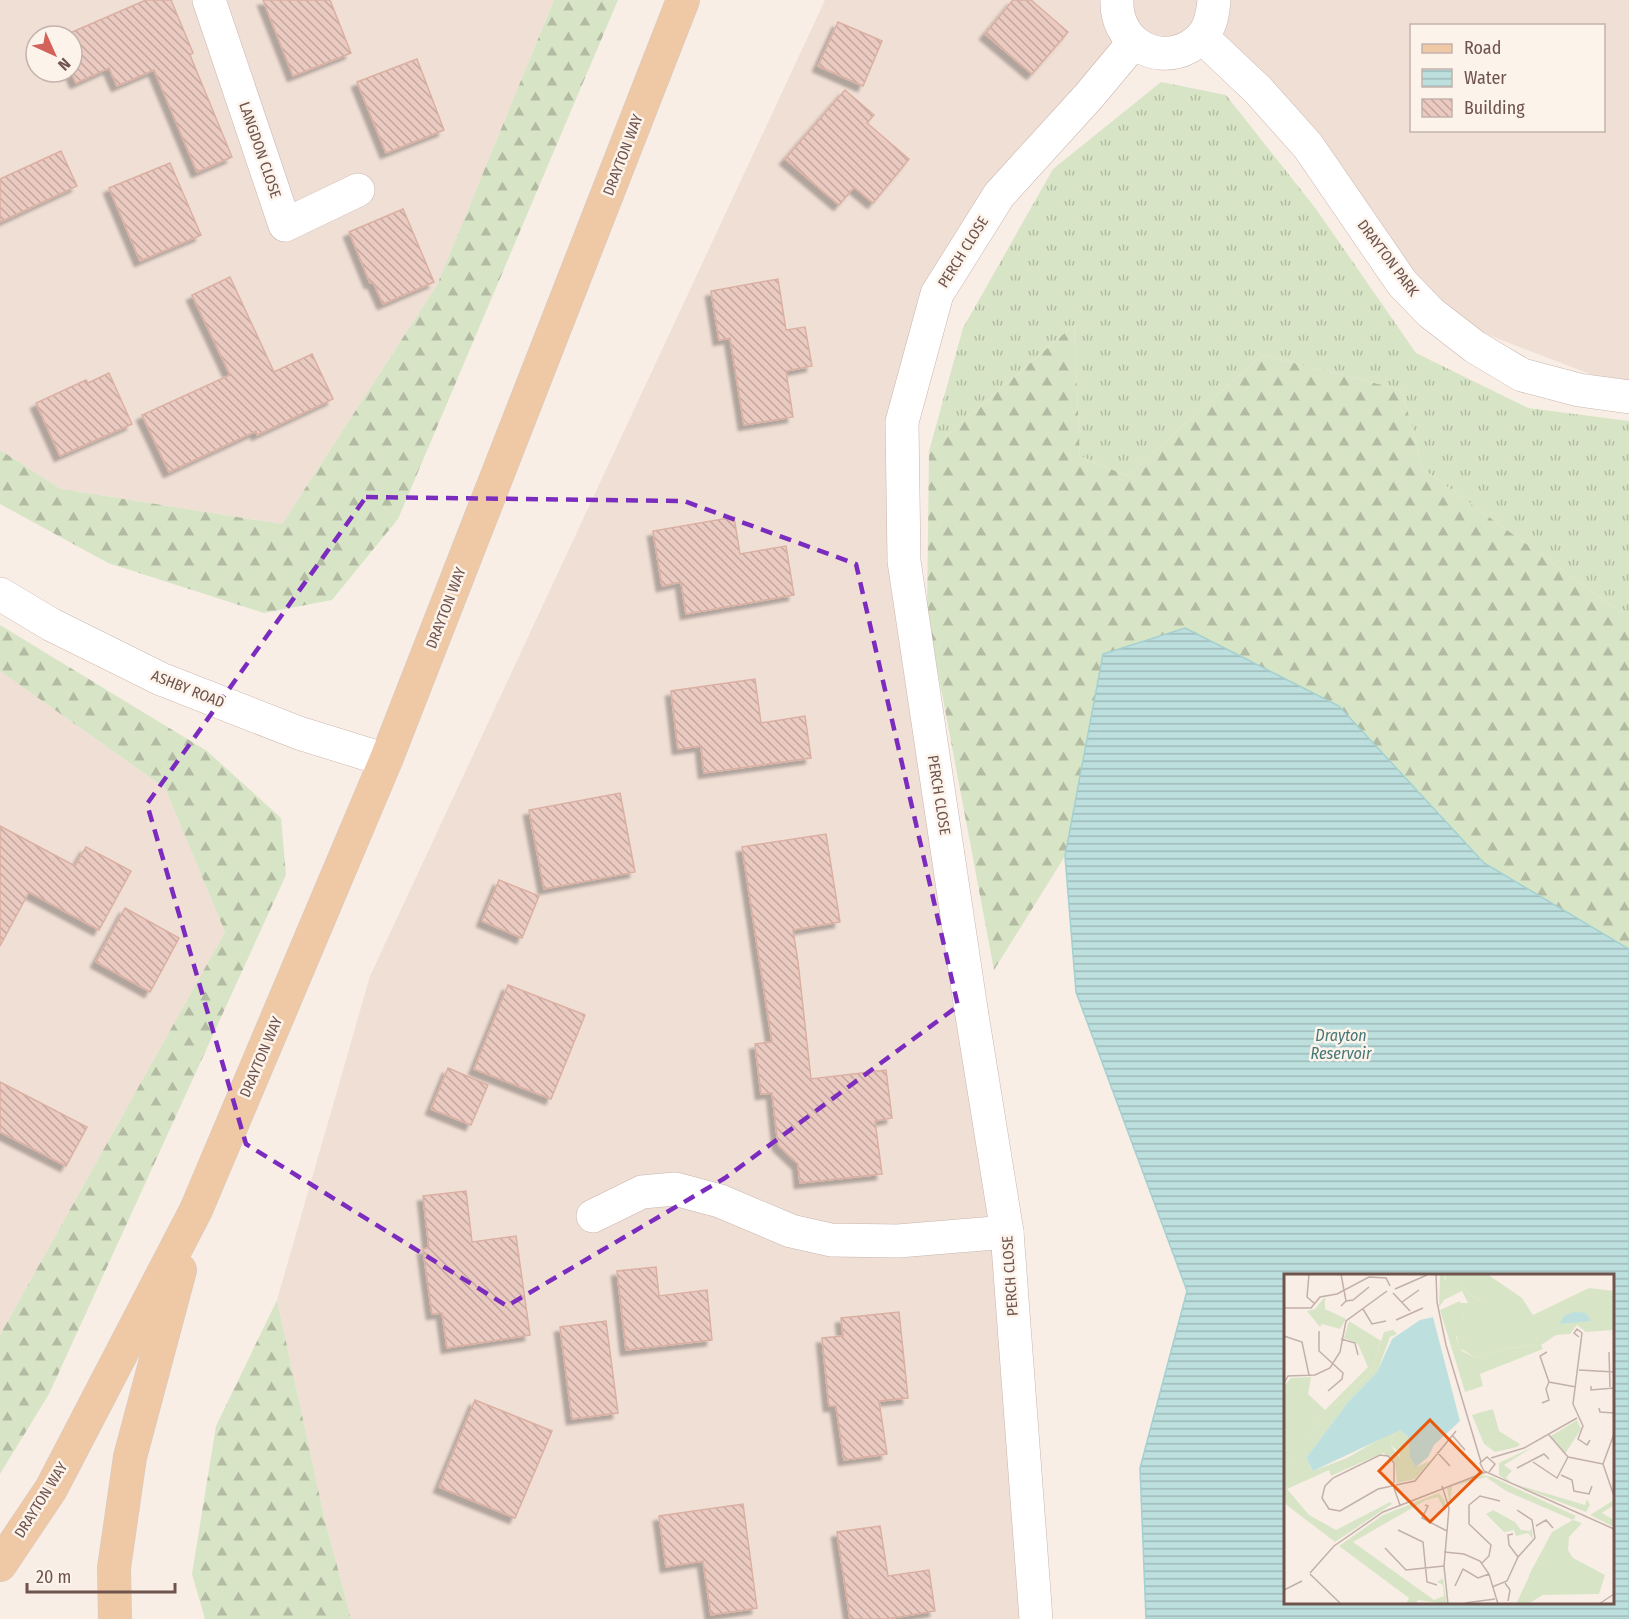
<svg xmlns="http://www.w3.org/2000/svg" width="1629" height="1619" font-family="'Fira Sans Condensed',sans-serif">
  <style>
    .residential { fill: #f0dfd5; fill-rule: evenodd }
    .grass { fill: url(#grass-tufts) }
    .forest { fill: url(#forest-firs) }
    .water { fill: url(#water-rules); stroke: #a4d0d0; stroke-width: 1.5; fill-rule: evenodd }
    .building { fill: url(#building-back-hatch); stroke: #dbb0a3; stroke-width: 1.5; filter: url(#shadow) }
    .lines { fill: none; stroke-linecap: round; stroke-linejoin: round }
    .street-casing { stroke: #c9b5ad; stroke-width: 34 }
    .secondary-casing { stroke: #cdb7ae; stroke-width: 34 }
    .primary-casing { stroke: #d4ccca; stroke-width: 34 }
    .street { stroke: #fff; stroke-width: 33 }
    .secondary { stroke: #fff; stroke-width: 33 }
    .primary { stroke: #efc8a6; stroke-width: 33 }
    .marked { fill: none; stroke: #7b2cbf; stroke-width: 4.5; stroke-dasharray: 12 8; stroke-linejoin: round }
    .labels { text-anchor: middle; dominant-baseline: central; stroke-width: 5; stroke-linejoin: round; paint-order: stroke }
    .street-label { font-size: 15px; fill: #6f544e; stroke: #fcf3eb }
    .water-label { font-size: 16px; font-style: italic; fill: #477878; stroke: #fcf3eb }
    .inset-road { fill: none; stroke: #c2b0a9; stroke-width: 1.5 }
    .view { fill: #e8590c; fill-opacity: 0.15; stroke: #e8590c; stroke-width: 3 }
    .inset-edge { fill: none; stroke: #6f544e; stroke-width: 3 }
  </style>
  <defs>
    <pattern id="grass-tufts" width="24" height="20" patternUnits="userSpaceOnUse" patternTransform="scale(1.5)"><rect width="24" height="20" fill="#d7e5c6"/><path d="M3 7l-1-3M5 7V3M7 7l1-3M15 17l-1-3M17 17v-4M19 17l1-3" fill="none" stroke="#b3bca3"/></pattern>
    <pattern id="forest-firs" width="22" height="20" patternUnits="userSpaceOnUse" patternTransform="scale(1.5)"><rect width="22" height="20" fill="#d7e5c6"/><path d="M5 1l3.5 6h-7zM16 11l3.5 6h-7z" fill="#b3bca3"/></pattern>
    <pattern id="water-rules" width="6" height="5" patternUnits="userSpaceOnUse" patternTransform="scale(1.5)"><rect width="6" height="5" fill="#bde0df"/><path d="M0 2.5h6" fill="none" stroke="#9eb8b7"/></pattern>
    <pattern id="building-back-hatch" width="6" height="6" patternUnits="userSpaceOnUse" patternTransform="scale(1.5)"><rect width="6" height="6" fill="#ebcbc1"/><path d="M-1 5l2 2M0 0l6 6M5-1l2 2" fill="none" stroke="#c3a79f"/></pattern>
    <filter id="shadow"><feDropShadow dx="-5.5" dy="5.5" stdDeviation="1.5" flood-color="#0004"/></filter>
  </defs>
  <rect width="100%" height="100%" fill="#f9eee6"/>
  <g class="residential">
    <path d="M0 0H554L437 285 282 524 61 489 0 450ZM36 36H72V72H36Z"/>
    <path d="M825 0H1629V389L1431 313 1201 37 1134 42 937 294 902 422 971 1009 1036 1619H351L324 1516 277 1300 370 976ZM1412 26H1604V130H1412Z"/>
    <path d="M0 671 165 788 225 932 0 1335Z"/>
  </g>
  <path class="grass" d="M1161 82 1226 95 1316 209 1416 353 1528 408 1629 421V611L1620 612 1423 469 1402 390 1262 355 1127 476 1080 456 1074 325 929 451 963 328 1053 169Z"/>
  <g class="forest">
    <path d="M554 0H618L398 519 332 600 264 613 108 563 0 504V450L61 489 282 524 437 285Z"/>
    <path d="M1074 325 1080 456 1127 476 1262 355 1402 390 1423 469 1620 612 1629 611V949L1484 863 1339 706 1103 655 1065 856 994 970 927 614 929 451Z"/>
    <path d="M0 625 207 751 281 818 286 875 49 1394 0 1474V1335L225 932 165 788 0 671Z"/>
    <path d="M277 1300 324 1516 351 1619H205L192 1574 216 1426Z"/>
  </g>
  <path class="water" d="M1185 628 1339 706 1484 863 1629 949V1619H1146L1140 1468 1187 1291 1076 992 1065 856 1103 654ZM1286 1276H1612V1602H1286Z"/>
  <g class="building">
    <path d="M146 0H171L193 53 190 55 232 157 197 172 154 70 117 86 109 68 76 83 71 72 72 36H63Z"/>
    <path d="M263 0H330L351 53 293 76Z"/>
    <path d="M1013 0H1031L1068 32 1032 74 985 34Z"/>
    <path d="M838 22 882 41 863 86 818 66Z"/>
    <path d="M417 59 444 130 386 153 357 82Z"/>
    <path d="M845 90 874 115 867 123 909 159 873 203 854 187 839 205 785 159Z"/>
    <path d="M61 151 77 186 0 222V179Z"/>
    <path d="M170 163 201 235 140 261 109 188Z"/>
    <path d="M403 209 434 282 383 304 373 282 370 283 349 232Z"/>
    <path d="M230 277 274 372 312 354 333 399 257 435 256 431 169 472 142 415 230 375 192 295Z"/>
    <path d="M778 279 786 330 805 327 812 366 786 371 793 417 744 425 730 338 719 340 711 291Z"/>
    <path d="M109 373 132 424 60 456 36 403 86 380 88 383Z"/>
    <path d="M734 517 740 554 786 546 794 595 686 614 681 582 662 586 653 531Z"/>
    <path d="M755 679 761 723 805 716 811 758 704 773 701 746 678 749 671 691Z"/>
    <path d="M620 793 635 872 544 889 529 810Z"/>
    <path d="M0 826 75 866 86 847 131 871 99 930 29 892 0 946Z"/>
    <path d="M826 834 840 922 793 930 798 962 811 1079 886 1070 892 1118 875 1121 882 1174 800 1183 798 1164 778 1145 772 1093 761 1094 755 1044 772 1042 742 847Z"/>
    <path d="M499 880 539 896 522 938 482 921Z"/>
    <path d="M125 908 179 938 150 992 96 962Z"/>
    <path d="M508 985 585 1015 551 1099 474 1069Z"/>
    <path d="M448 1068 488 1085 471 1125 431 1109Z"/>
    <path d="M0 1082 87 1127 66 1166 0 1132Z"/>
    <path d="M466 1191 472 1242 516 1236 530 1335 447 1348 442 1313 432 1314 423 1249 429 1248 423 1196Z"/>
    <path d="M656 1267 659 1296 707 1290 712 1340 626 1350 617 1271Z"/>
    <path d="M899 1312 908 1398 879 1401 887 1454 844 1460 836 1406H829L822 1338 843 1336 841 1318Z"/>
    <path d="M606 1321 618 1413 572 1419 560 1327Z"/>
    <path d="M475 1400 552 1431 515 1518 439 1487Z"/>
    <path d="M743 1504 757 1608 711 1615 703 1561 666 1567 659 1516Z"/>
    <path d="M880 1526 888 1576 929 1570 935 1611 886 1619H850L837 1532Z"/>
  </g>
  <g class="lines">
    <defs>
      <g id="street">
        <path d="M209 0 285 225 358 190"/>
        <path d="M1117 0C1115 40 1154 66 1189 47 1196 43 1202 38 1206 31 1212 21 1213 11 1214 0"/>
        <path d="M1202 37 1258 90 1308 146 1402 283 1431 313 1475 347 1522 375 1579 390 1629 397"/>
        <path d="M593 1216 642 1192 675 1189 720 1201 791 1231 831 1240 898 1241 1007 1232"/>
        <path d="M1036 1619 1007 1232 971 1009 904 561 902 422 937 294 999 195 1089 96 1134 42"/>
      </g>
      <path id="secondary" d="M0 594 52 625 161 679 299 733 386 760"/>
      <g id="primary">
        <path d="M0 1565 51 1489 196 1210 386 760 683 0"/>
        <path d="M115 1619 114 1568 130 1457 180 1270"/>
      </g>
    </defs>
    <use href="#street" class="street-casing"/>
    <use href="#secondary" class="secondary-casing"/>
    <use href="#primary" class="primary-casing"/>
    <use href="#street" class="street"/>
    <use href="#secondary" class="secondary"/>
    <use href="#primary" class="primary"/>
  </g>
  <path class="marked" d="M366 497 684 501 856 564 958 1006 725 1178 507 1306 246 1144 147 804Z"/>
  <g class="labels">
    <g class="street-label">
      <text transform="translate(260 150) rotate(71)">LANGDON CLOSE</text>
      <text transform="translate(623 155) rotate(-69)">DRAYTON WAY</text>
      <text transform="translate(963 252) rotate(-58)">PERCH CLOSE</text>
      <text transform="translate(1388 258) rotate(53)">DRAYTON PARK</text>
      <text transform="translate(446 608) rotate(-69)">DRAYTON WAY</text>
      <text transform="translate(188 689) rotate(22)">ASHBY ROAD</text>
      <text transform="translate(939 795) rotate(81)">PERCH CLOSE</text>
      <text transform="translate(261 1057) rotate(-67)">DRAYTON WAY</text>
      <text transform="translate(1010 1276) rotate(-94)">PERCH CLOSE</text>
      <text transform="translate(41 1500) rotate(-58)">DRAYTON WAY</text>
    </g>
    <g class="water-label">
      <text x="1341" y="1035">Drayton<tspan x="1341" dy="18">Reservoir</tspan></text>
    </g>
  </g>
  <g transform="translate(1284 1274)">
    <rect width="330" height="330" fill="#f9eee6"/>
    <path d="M27 103 24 120 41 136 19 169 23 177 0 191V112L7 104ZM209 135 215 157 236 170 233 173 211 178 200 170 188 141ZM293 146 297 155 281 180 267 162ZM110 157 107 172 126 198 123 204 131 205 113 209 111 188 99 179 60 196 63 184ZM209 236 231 248 237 256 246 257 248 254 249 265 244 259 232 262 230 256 220 258 202 240Z" fill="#d7e5c6"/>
    <path d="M156 0H162L160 5 170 10 177 8 184 20 195 25 193 29 185 31 178 17 160 26 155 33ZM176 27 180 46 172 63 178 77 192 84 217 75 257 71 259 75 196 100 199 112 181 118 156 36ZM109 56 113 60 106 63 93 98 64 128 22 184 29 197 63 184 60 196 47 202 45 196 3 215 25 241 52 256 106 228 108 230 51 268 0 229V191L22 177 19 169 41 136 58 127 87 98 100 58ZM116 156 124 163 126 184 132 193 146 187 131 205 123 204 126 198H118L115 178 107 172 110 157ZM249 173 220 191 228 197 222 203 227 209 301 231 303 225 306 231 302 238 226 209 215 201V189ZM196 201 208 203 292 242 289 246 222 217 202 203 168 212 166 230 163 214ZM155 219 161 227 162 239 154 223 142 226 69 268 150 326 160 322 159 311 153 308 159 304 163 330 134 326 132 330H122L125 324 55 272 99 241ZM330 226V231L318 239 330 246V253L306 241ZM248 296 312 314 315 320 262 319 244 330H232Z" fill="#d7e5c6"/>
    <path d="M162 0H203L238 24 249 41 305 14 330 17V56L302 58 293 51 286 60 272 61 257 71 217 75 192 84 176 74 170 52 180 46 176 29H193L195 25 184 20 177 8 173 14 161 10ZM41 23V35L62 45 56 55 38 50 36 53 23 37 31 35ZM65 47 97 67 87 98 58 127 41 136 84 93 74 70 60 64ZM289 246 298 249 285 263 284 276 289 284 321 301 315 320 254 321 245 301 268 258Z" fill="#d7e5c6"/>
    <path d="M291 38 302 39 307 47 275 50 281 41ZM149 43 176 147 150 171 144 183 132 193 126 184 124 163 116 156 29 197 22 184 64 128 93 98 108 65 136 46Z" fill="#bde0df"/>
    <path class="inset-road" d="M25 0 23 23 31 30M152 0 153 28 162 71 197 188M111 15 143 1M109 19 126 37M62 27 69 26 85 13M118 28 135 16M57 32 62 27 57 0M0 34H27L36 23 53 20 85 3 102 4 106 12M79 35 88 50 102 47M112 46 139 34M35 57V77L59 99 58 105 44 117M0 62 18 68 25 101M295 63 290 59 293 55 298 59 289 130 299 152 294 165 303 171 306 166M57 65 71 69 74 81M263 78 256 82 265 108 292 113M325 78 326 113M295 96 330 98M0 109 4 102 31 101 46 94 56 78 62 47 103 17M307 112V116L330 114M258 129 265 126 262 115 265 108M315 134 316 138 330 139M330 160 319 190 330 222M168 161 181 176M265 161 284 183 319 190M153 178 166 192M207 184 240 174 293 144M249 188 273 204 284 183M233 194 260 180 265 185M205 198 211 190 203 183 196 189 200 197 330 255M277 201 288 206 290 217 305 220 308 212M112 211 131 207 172 157M108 212 94 215 56 237 45 235 38 224 41 212 49 204 96 181 104 182 110 189V209M158 212 165 234 160 292 164 330M110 214 116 231M141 231 144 232 138 244 163 257M252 252 262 246 269 254M114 256 139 268 143 308 153 311M229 260 224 261 225 271 234 283M101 274 122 296 160 292M160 278 180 280 196 287 205 300 214 330M198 289 205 282 207 271 185 250V231L196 222 216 227M26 299 50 272 99 238 202 198M26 300 57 330M221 309 226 316 224 327M171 312 179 295 194 304 205 300M208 313 223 307 234 283 251 264 248 246 233 236M0 316 18 307M181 329 211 325M315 330 330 320"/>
    <path class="view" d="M146 146 197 198 146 248 95 197Z"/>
    <rect width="330" height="330" class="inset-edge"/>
  </g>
  <rect x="1410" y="24" width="195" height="108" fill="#fcf3eb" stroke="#c4b3ac" stroke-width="1.5"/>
  <rect x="1422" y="44" width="30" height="9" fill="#efc8a6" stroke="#c4b3ac" stroke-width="1.5"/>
  <text x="1464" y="54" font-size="18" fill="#6f544e">Road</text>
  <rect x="1422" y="69" width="30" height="18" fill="url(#water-rules)" stroke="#c4b3ac" stroke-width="1.5"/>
  <text x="1464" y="84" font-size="18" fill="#6f544e">Water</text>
  <rect x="1422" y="99" width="30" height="18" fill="url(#building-back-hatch)" stroke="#c4b3ac" stroke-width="1.5"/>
  <text x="1464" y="114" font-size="18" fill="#6f544e">Building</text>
  <g transform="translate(54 54) rotate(135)"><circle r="28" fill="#fcf3eb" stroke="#c4b3ac" stroke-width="1.5"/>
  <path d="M0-4.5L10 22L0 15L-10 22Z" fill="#d3625b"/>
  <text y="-9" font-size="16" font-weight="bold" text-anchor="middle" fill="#6f544e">N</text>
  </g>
  <path d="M27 1583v9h148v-9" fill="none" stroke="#6f544e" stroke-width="3"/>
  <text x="36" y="1583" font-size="18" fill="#6f544e" stroke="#fcf3eb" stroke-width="4.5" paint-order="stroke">20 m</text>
</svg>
